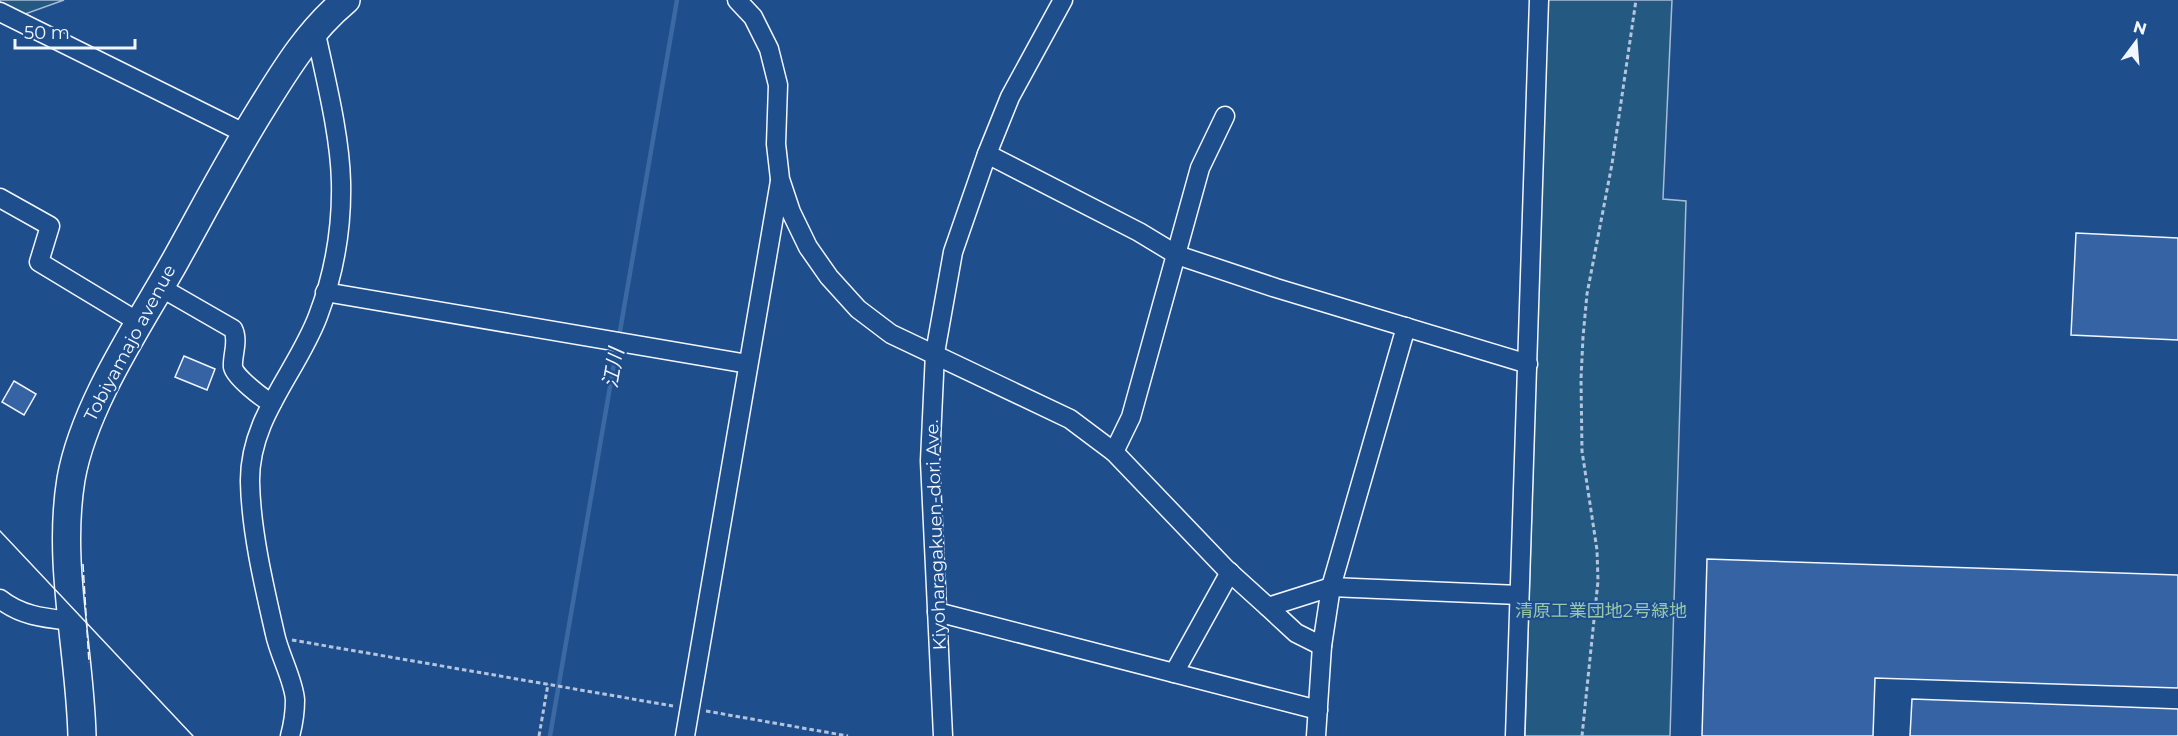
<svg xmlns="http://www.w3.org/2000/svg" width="2178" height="736" font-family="Montserrat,'Noto Sans JP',sans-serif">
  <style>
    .green { fill: #245a82; stroke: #a8bbd7; stroke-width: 1.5 }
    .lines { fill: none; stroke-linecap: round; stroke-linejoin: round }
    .stream { stroke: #3b69a3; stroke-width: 4.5 }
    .building { fill: #3563a3; stroke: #f2f6ff; stroke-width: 1.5 }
    .minor-casing { stroke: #f2f6ff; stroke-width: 21 }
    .highway-casing { stroke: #f2f6ff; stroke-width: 30 }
    .path { stroke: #b3c4dc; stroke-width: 3; stroke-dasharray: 4.5 3; stroke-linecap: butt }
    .minor { stroke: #1f4e8c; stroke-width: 18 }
    .highway { stroke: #1f4e8c; stroke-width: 27 }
    .tram { stroke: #f2f6ff; stroke-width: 1.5 }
    .fence { stroke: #f2f6ff; stroke-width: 1.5; stroke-dasharray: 8 3; stroke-linecap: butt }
    .labels { text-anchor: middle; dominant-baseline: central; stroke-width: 4.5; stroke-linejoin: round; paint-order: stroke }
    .street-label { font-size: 18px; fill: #f2f6ff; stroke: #1f4e8c }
    .park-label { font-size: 18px; fill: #97c8a6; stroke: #1f4e8c }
    .water-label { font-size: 20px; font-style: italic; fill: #f2f6ff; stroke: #1f4e8c }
  </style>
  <rect width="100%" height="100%" fill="#1f4e8c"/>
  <g class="green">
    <path d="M0 0H64L0 23Z"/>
    <path d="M1547 0H1672L1663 199 1686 201 1670 736H1525Z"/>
  </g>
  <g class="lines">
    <g class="stream">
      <path d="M619 337 677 0"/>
      <path d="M550 736 617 346"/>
    </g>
  </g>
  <g class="building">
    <path d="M2076 233 2178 238V340L2071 335Z"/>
    <path d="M184 356 215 369 207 390 175 377Z"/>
    <path d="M14 381 36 394 24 415 2 402Z"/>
    <path d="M1707 559 2178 575V688L1875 678 1873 736H1702Z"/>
    <path d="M1912 699 2178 709V736H1910Z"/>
  </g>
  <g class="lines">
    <defs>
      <g id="minor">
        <path d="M737 0 753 17 769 49 778 85 776 144 780 179 791 212 808 247 829 277 858 309 891 334 1070 419 1114 452 1226 569 1268 607 1331 587 1519 595"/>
        <path d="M0 12 246 134"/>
        <path d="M987 154 1139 232 1177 255 1276 288 1528 364"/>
        <path d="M0 198 50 226 39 262 140 323"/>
        <path d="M160 287 233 329C239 341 232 355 233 367 235 377 263 399 272 403"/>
        <path d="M325 292 748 364"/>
        <path d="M1114 452 1131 417 1200 168 1225 116"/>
        <path d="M0 599C21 616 45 618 71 621"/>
        <path d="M1268 607 1296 633 1322 646"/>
        <path d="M937 612 1318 710"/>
        <path d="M1174 673 1230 572"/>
        <path d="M290 736C293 725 295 711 295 700 294 681 279 654 275 634 264 586 251 531 250 482 249 418 297 372 318 316 334 274 342 226 341 182 340 134 325 77 315 29"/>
        <path d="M685 736 780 181"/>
        <path d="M943 736 930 461 935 353 953 252 987 154 1010 97 1063 0"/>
        <path d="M1316 736 1322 646 1331 587 1406 327"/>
        <path d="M1515 736 1539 0"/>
      </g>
      <path id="highway" d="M82 736C80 651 57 564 71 479 84 406 137 328 174 263 203 211 231 157 263 106 287 67 310 30 346 0"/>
    </defs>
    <use href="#minor" class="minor-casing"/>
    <use href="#highway" class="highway-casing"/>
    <g class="path">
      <path d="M292 640 673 706"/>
      <path d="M706 711 848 736"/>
      <path d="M539 736 548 684"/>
      <path d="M1582 736 1598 581 1597 550 1582 451 1581 379 1583 337 1587 294 1612 164 1636 0"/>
    </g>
    <use href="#minor" class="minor"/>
    <use href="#highway" class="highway"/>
    <path class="tram" d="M0 531 193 736"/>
    <path class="fence" d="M83 564 89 663"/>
  </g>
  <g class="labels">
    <g class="street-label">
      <text transform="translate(130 343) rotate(-62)">Tobiyamajo avenue</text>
      <text transform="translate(936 535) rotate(-92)">Kiyoharagakuen-dori Ave.</text>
    </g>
    <g class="park-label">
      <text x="1601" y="611">清原工業団地2号緑地</text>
    </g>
    <g class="water-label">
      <text transform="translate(613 368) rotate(-80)">江川</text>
    </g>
  </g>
  <g transform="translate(2136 42) rotate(16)" stroke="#1f4e8c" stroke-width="4.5" paint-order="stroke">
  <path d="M0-4.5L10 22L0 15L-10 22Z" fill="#f2f6ff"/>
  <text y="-9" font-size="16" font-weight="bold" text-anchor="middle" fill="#f2f6ff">N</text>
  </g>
  <path d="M15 39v9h120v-9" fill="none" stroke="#f2f6ff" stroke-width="3"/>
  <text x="24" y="39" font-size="18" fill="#f2f6ff" stroke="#1f4e8c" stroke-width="4.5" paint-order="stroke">50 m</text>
</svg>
